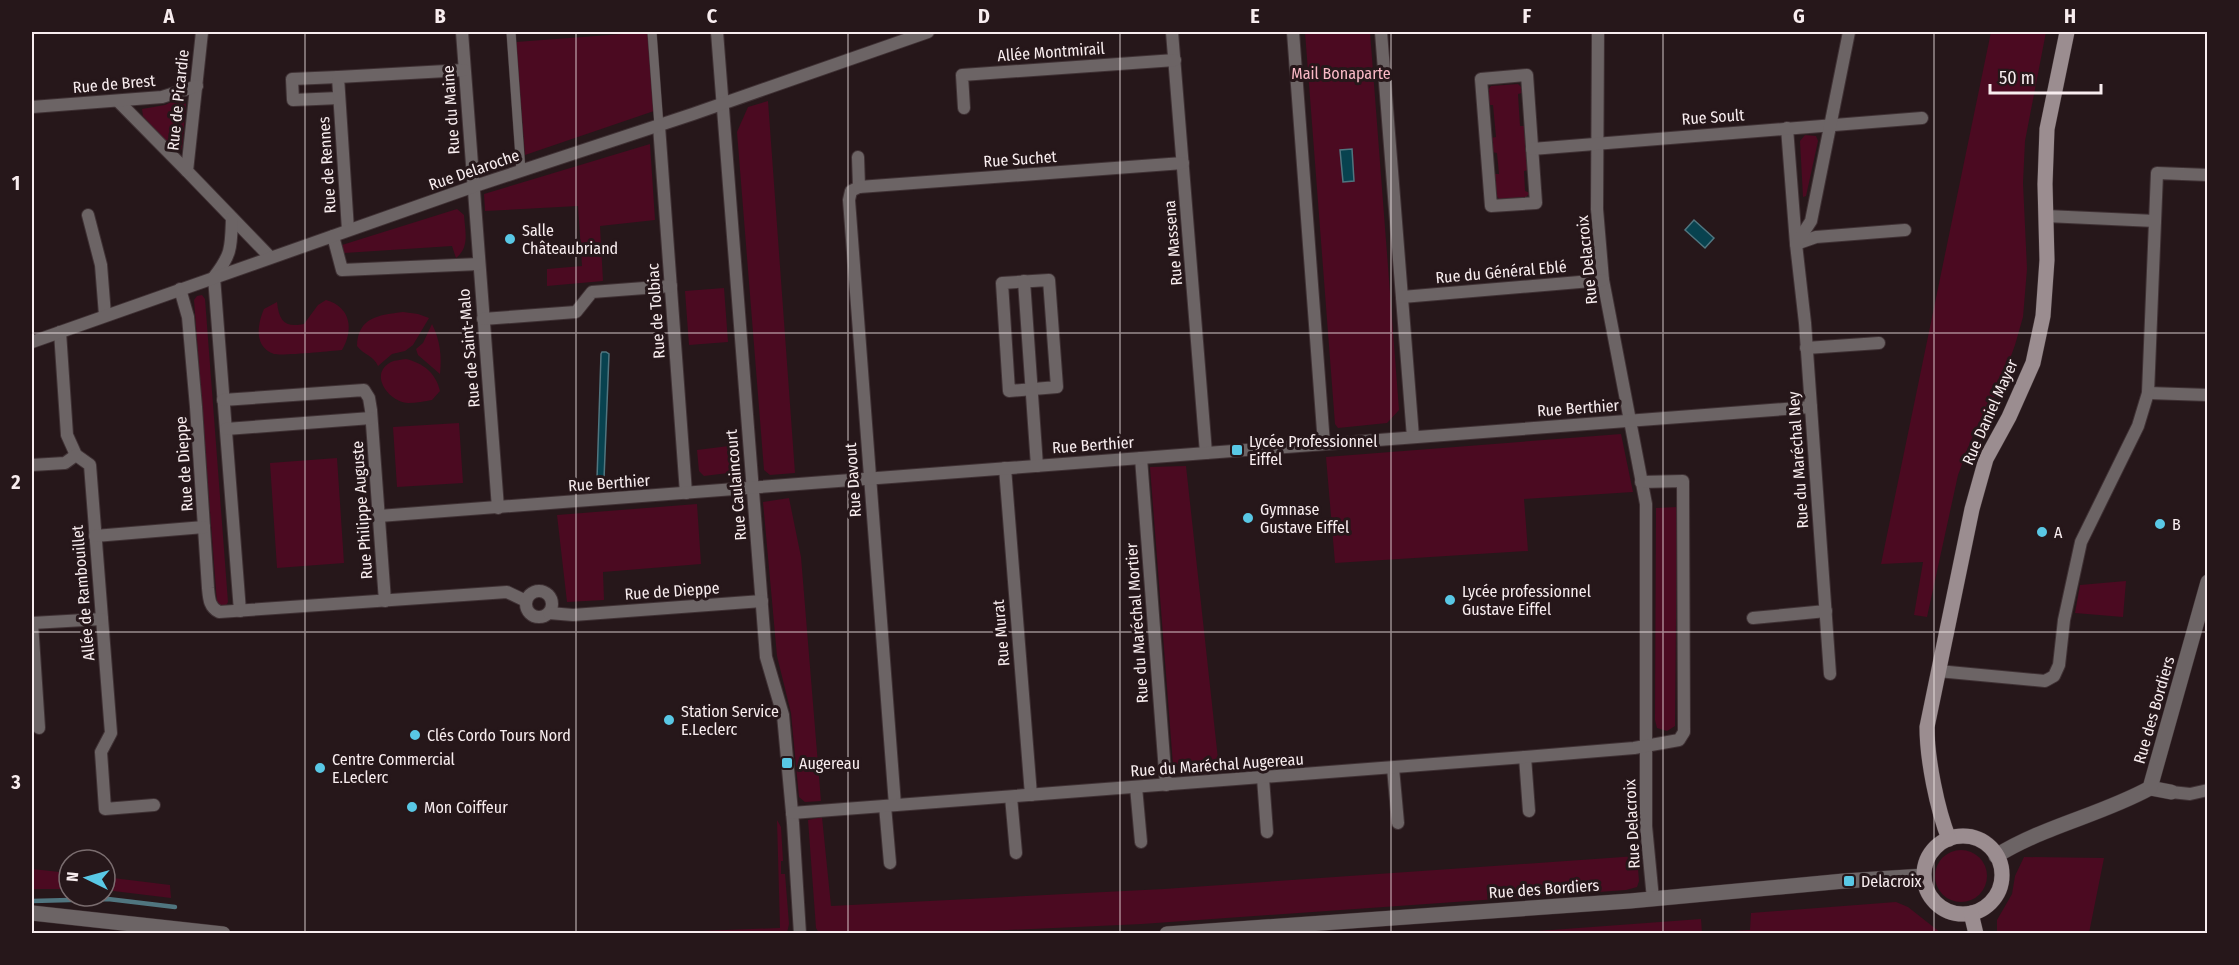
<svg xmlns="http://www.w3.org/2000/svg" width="2239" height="965" font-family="'Fira Sans Condensed',sans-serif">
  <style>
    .green { fill: #4b0a21 }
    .water { fill: #08424f; stroke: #50757f; stroke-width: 1.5 }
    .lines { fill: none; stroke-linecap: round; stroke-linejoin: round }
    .stream { stroke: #50757f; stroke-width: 4.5 }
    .pedestrian-casing { stroke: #3f3134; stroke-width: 10 }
    .minor-casing { stroke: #3f3134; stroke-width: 14 }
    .tertiary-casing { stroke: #3f3134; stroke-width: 16 }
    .secondary-casing { stroke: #3f3134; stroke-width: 16 }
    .pedestrian { stroke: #6c6465; stroke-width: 9 }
    .minor { stroke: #6c6465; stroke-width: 12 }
    .tertiary { stroke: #6c6465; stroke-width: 15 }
    .secondary { stroke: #9b8d90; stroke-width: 15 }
    .grid { fill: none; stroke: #f8edef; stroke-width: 1.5; stroke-opacity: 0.55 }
    .poi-dot { fill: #59c8e5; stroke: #26171a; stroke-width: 2 }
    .labels { text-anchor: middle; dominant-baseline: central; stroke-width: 6; stroke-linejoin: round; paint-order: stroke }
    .street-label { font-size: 16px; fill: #f8edef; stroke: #26171a }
    .park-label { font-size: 16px; fill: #fab9c6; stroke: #26171a }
    .poi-label { font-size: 16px; fill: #f8edef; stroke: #26171a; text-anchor: start }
    .neatline { fill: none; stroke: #f8edef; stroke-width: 2 }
    .grid-label { font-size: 20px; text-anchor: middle; font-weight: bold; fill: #f8edef }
  </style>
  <rect width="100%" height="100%" fill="#26171a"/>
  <g class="green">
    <path d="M649 32 654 111 525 155 516 42Z"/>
    <path d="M1305 32H1370L1399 410 1387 423 1338 428 1335 424Z"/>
    <path d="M1991 32H2046L2025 141 2023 183 2027 269 2023 317 2015 345 1998 391 1972 438 1958 475 1927 617 1914 615 1923 562 1881 564Z"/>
    <path d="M1518 84 1522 88V93L1518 94 1520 126H1524L1528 170 1524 171 1525 191 1530 193 1526 197 1499 199 1496 195 1494 174H1499L1497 153 1492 152 1491 138 1496 137 1493 105H1489L1488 90 1491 86Z"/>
    <path d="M179 98H184L186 104 182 149 179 152 174 150 143 116 142 109 165 105Z"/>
    <path d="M768 101 795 473 770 475 764 470 737 132 748 107Z"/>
    <path d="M1805 135 1816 136 1818 141 1806 196 1803 197 1800 141Z"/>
    <path d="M650 144 655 220 600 226 603 281 547 286V269L582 266 578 206 485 211 484 194Z"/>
    <path d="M457 209 464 215C465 231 470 247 456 258L452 246 344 253 342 245Z"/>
    <path d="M724 288 728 342 689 345 685 291Z"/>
    <path d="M202 295 205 299 228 602 225 607H220L217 603 194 300 197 296Z"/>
    <path d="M326 300C351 307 354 330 342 350 330 351 283 356 274 354 254 347 257 325 264 309L277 302C279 321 285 328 304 324L318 305Z"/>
    <path d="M403 312 418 314 429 318 413 345 405 351 392 354 378 366C373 355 364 355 357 346 358 317 379 315 403 312Z"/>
    <path d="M432 324C440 340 442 356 440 374L418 355 416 349 423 343Z"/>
    <path d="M406 359C423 363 436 373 440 391L432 400C425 401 416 403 408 403 389 402 368 374 391 362 395 360 401 360 406 359Z"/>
    <path d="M459 423 463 483 397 487 393 427Z"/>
    <path d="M1621 434 1633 492 1524 499 1528 551 1335 563 1326 457Z"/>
    <path d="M729 446 731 469 728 473 704 476 699 471 697 450Z"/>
    <path d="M337 458 344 563 277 568 270 463Z"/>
    <path d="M1186 466 1218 759 1173 765 1150 467Z"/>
    <path d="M789 498 801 557 821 801 805 802 799 797 791 713 777 656 763 502Z"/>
    <path d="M697 504 701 564 603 572 604 600 567 602 557 515Z"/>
    <path d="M1677 507 1675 726 1667 731 1657 728 1655 720 1656 508Z"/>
    <path d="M2126 581 2123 617 2075 613 2080 585Z"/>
    <path d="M822 817 831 906 1164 889 1637 856 1639 881 1637 887 1626 890 1142 924 943 933H819L816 928 808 820Z"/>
    <path d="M777 820 781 827 783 861H781V874H785L789 924 787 933H700V931L780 928Z"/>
    <circle cx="1961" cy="876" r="26"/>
    <path d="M2024 857 2104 858 2089 933H1997V920L2012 894 2015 876Z"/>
    <path d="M32 869 69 873V889H32Z"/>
    <path d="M105 877 170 885 171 898 105 890Z"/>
    <path d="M1896 902 1908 907 1941 933H1732V931L1750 930 1751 913Z"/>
    <path d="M1701 919 1702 933H1523V932Z"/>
  </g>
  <g class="water">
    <path d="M1352 149 1354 181 1343 182 1340 150Z"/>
    <path d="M1694 220 1714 238 1705 248 1685 230Z"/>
    <path d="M602 352H606L609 354 604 479 602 482 597 479 601 354Z"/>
  </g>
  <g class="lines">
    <path class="stream" d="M32 901 108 899 175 907"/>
    <defs>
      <g id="pedestrian">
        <path d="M511 32 521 171"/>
        <path d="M652 32 659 126"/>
      </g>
      <g id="minor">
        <path d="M202 32 187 171 270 257"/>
        <path d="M462 32 498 508"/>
        <path d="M717 32 766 657 783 715 793 823 800 934"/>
        <path d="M1172 32 1206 453"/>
        <path d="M1293 32 1324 444"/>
        <path d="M1381 32 1413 437"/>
        <path d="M1598 32 1597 209 1603 280 1646 504V826L1653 899"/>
        <path d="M1527 75 1536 203 1491 206 1481 79Z"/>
        <path d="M338 77 292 79 293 100 339 98"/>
        <path d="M118 101 187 171"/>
        <path d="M32 107 162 97 197 86"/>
        <path d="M964 108 962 75 1175 60"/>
        <path d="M659 126 686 493"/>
        <path d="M1787 128 1796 244 1816 237 1905 230"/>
        <path d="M1532 149 1922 118"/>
        <path d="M858 157 859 187 851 191 849 200 895 805"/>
        <path d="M859 187 1183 163"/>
        <path d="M88 215 101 265 105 315"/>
        <path d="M2046 216 2155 221"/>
        <path d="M232 218C231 247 232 254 214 277L240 611"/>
        <path d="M348 230 338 77 464 70"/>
        <path d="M333 236 342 270 479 264"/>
        <path d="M1049 280 1057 387 1009 391 1002 283Z"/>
        <path d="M1024 281 1037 466"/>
        <path d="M180 289 188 317 196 407 208 588C209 598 209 607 219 612L507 592 526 601"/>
        <path d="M1402 297 1603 280"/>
        <path d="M483 319 576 312 592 292 671 286"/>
        <path d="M60 332 67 435 76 455 90 465 111 733 101 752 105 809 154 805"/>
        <path d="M32 342 472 187 693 114 928 32"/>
        <path d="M1806 348 1879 343"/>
        <path d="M2148 393 2208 395"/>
        <path d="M223 400 364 390 369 398 371 410 385 601"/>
        <path d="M226 429 371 418"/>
        <path d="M1141 458 1166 785"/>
        <path d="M32 465 65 463 76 455"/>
        <path d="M1005 468 1031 795"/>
        <path d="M379 516 1811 407"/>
        <path d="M95 536 204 527"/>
        <circle cx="539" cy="604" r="13"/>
        <path d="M549 613 573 615 762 601"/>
        <path d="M1753 618 1826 611"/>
        <path d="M32 623 39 728"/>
        <path d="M32 623 102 619"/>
        <path d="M1938 671 2045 681 2054 676 2059 665 2064 620 2081 542 2138 426 2148 393 2157 173 2208 175"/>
        <path d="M1830 674 1805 323 1796 244 1811 221 1849 32"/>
        <path d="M1525 757 1529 811"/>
        <path d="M1393 768 1398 823"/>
        <path d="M1263 778 1267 832"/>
        <path d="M1136 787 1141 842"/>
        <path d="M2171 792 2190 794 2208 790"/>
        <path d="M1011 797 1016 853"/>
        <path d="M885 806 890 863"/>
        <path d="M792 813 1525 757 1634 748 1679 740 1684 732 1683 481 1641 482"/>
      </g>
      <g id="tertiary">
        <path d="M2150 788 2171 792"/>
        <path d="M1996 856C2044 826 2101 815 2150 788L2208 582"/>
        <path d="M32 913 223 934"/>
        <path d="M1167 934 1630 901 1844 881 1924 876"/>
      </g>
      <g id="secondary">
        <circle cx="1963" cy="875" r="39"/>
        <path d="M1949 839C1937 809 1927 759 1927 727L1972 509 1986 459 2009 417 2033 363 2043 316 2047 260 2045 184 2047 129 2067 32"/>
        <path d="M1971 913 1976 934"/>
      </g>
    </defs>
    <use href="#pedestrian" class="pedestrian-casing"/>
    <use href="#minor" class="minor-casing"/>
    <use href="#tertiary" class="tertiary-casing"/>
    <use href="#secondary" class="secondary-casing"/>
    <use href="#pedestrian" class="pedestrian"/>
    <use href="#minor" class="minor"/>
    <use href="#tertiary" class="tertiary"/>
    <use href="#secondary" class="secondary"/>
  </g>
  <path class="grid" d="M305 32V934M576 32V934M848 32V934M1120 32V934M1391 32V934M1663 32V934M1934 32V934M32 333H2208M32 632H2208"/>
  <g class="poi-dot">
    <circle cx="510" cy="239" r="6"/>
    <rect x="1231" y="444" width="12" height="12" rx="3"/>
    <circle cx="1248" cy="518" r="6"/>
    <circle cx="2160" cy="524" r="6"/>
    <circle cx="2042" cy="532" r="6"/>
    <circle cx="1450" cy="600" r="6"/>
    <circle cx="669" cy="720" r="6"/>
    <circle cx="415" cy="735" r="6"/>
    <rect x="781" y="757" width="12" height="12" rx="3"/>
    <circle cx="320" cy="768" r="6"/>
    <circle cx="412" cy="807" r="6"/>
    <rect x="1843" y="875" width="12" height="12" rx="3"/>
  </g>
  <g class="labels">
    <g class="street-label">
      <text transform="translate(1051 52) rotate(-4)">Allée Montmirail</text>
      <text transform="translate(114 84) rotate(-5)">Rue de Brest</text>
      <text transform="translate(178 100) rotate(-84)">Rue de Picardie</text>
      <text transform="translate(451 110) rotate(-94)">Rue du Maine</text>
      <text transform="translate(1713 117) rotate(-4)">Rue Soult</text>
      <text transform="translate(1020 159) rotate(-4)">Rue Suchet</text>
      <text transform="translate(327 165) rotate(-94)">Rue de Rennes</text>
      <text transform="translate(474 170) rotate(-19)">Rue Delaroche</text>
      <text transform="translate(1173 243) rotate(-95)">Rue Massena</text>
      <text transform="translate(1587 260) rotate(-96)">Rue Delacroix</text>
      <text transform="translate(1501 272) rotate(-5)">Rue du Général Eblé</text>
      <text transform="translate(656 311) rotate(-94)">Rue de Tolbiac</text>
      <text transform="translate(469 348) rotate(-95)">Rue de Saint-Malo</text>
      <text transform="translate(1578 408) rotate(-4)">Rue Berthier</text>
      <text transform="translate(1990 412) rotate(-66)">Rue Daniel Mayer</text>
      <text transform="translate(1093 445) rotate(-4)">Rue Berthier</text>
      <text transform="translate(1798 460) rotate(-94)">Rue du Maréchal Ney</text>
      <text transform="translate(184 464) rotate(-94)">Rue de Dieppe</text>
      <text transform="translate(853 480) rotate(-94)">Rue Davout</text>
      <text transform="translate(609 483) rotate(-4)">Rue Berthier</text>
      <text transform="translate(736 485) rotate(-95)">Rue Caulaincourt</text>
      <text transform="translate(362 510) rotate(-94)">Rue Philippe Auguste</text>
      <text transform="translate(672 591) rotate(-4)">Rue de Dieppe</text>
      <text transform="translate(83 593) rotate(-95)">Allée de Rambouillet</text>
      <text transform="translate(1137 623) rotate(-94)">Rue du Maréchal Mortier</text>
      <text transform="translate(1001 633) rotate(-95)">Rue Murat</text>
      <text transform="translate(2154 710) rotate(-74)">Rue des Bordiers</text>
      <text transform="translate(1217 765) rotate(-4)">Rue du Maréchal Augereau</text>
      <text transform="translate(1632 824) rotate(-93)">Rue Delacroix</text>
      <text transform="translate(1544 889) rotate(-4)">Rue des Bordiers</text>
    </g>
    <g class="park-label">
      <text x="1341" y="73">Mail Bonaparte</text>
    </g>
    <g class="poi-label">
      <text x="522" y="230">Salle<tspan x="522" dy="18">Châteaubriand</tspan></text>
      <text x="1249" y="441">Lycée Professionnel<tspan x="1249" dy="18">Eiffel</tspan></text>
      <text x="1260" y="509">Gymnase<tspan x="1260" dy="18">Gustave Eiffel</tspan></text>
      <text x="2172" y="524">B</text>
      <text x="2054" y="532">A</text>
      <text x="1462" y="591">Lycée professionnel<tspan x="1462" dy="18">Gustave Eiffel</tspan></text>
      <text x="681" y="711">Station Service<tspan x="681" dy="18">E.Leclerc</tspan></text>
      <text x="427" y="735">Clés Cordo Tours Nord</text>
      <text x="332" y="759">Centre Commercial<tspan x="332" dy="18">E.Leclerc</tspan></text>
      <text x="799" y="763">Augereau</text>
      <text x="424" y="807">Mon Coiffeur</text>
      <text x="1861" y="881">Delacroix</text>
    </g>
  </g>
  <rect width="2239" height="965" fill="none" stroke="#26171a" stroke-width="66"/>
  <g transform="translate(87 878) rotate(275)"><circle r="28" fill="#26171a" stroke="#7a6d6f" stroke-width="1.5"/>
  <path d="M0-4.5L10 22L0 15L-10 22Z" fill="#59c8e5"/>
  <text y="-9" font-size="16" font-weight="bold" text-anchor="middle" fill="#f8edef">N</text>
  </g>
  <path d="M1990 84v9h111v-9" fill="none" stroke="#f8edef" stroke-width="3"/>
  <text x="1999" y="84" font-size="18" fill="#f8edef" stroke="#26171a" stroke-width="4.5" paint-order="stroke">50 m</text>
  <rect x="33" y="33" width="2173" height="899" class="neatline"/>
  <g class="grid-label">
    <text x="169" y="23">A</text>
    <text x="440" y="23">B</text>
    <text x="712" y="23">C</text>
    <text x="984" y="23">D</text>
    <text x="1255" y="23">E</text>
    <text x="1527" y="23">F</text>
    <text x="1799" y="23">G</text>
    <text x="2070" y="23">H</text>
    <text x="16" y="190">1</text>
    <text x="16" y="489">2</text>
    <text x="16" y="789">3</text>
  </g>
</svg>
